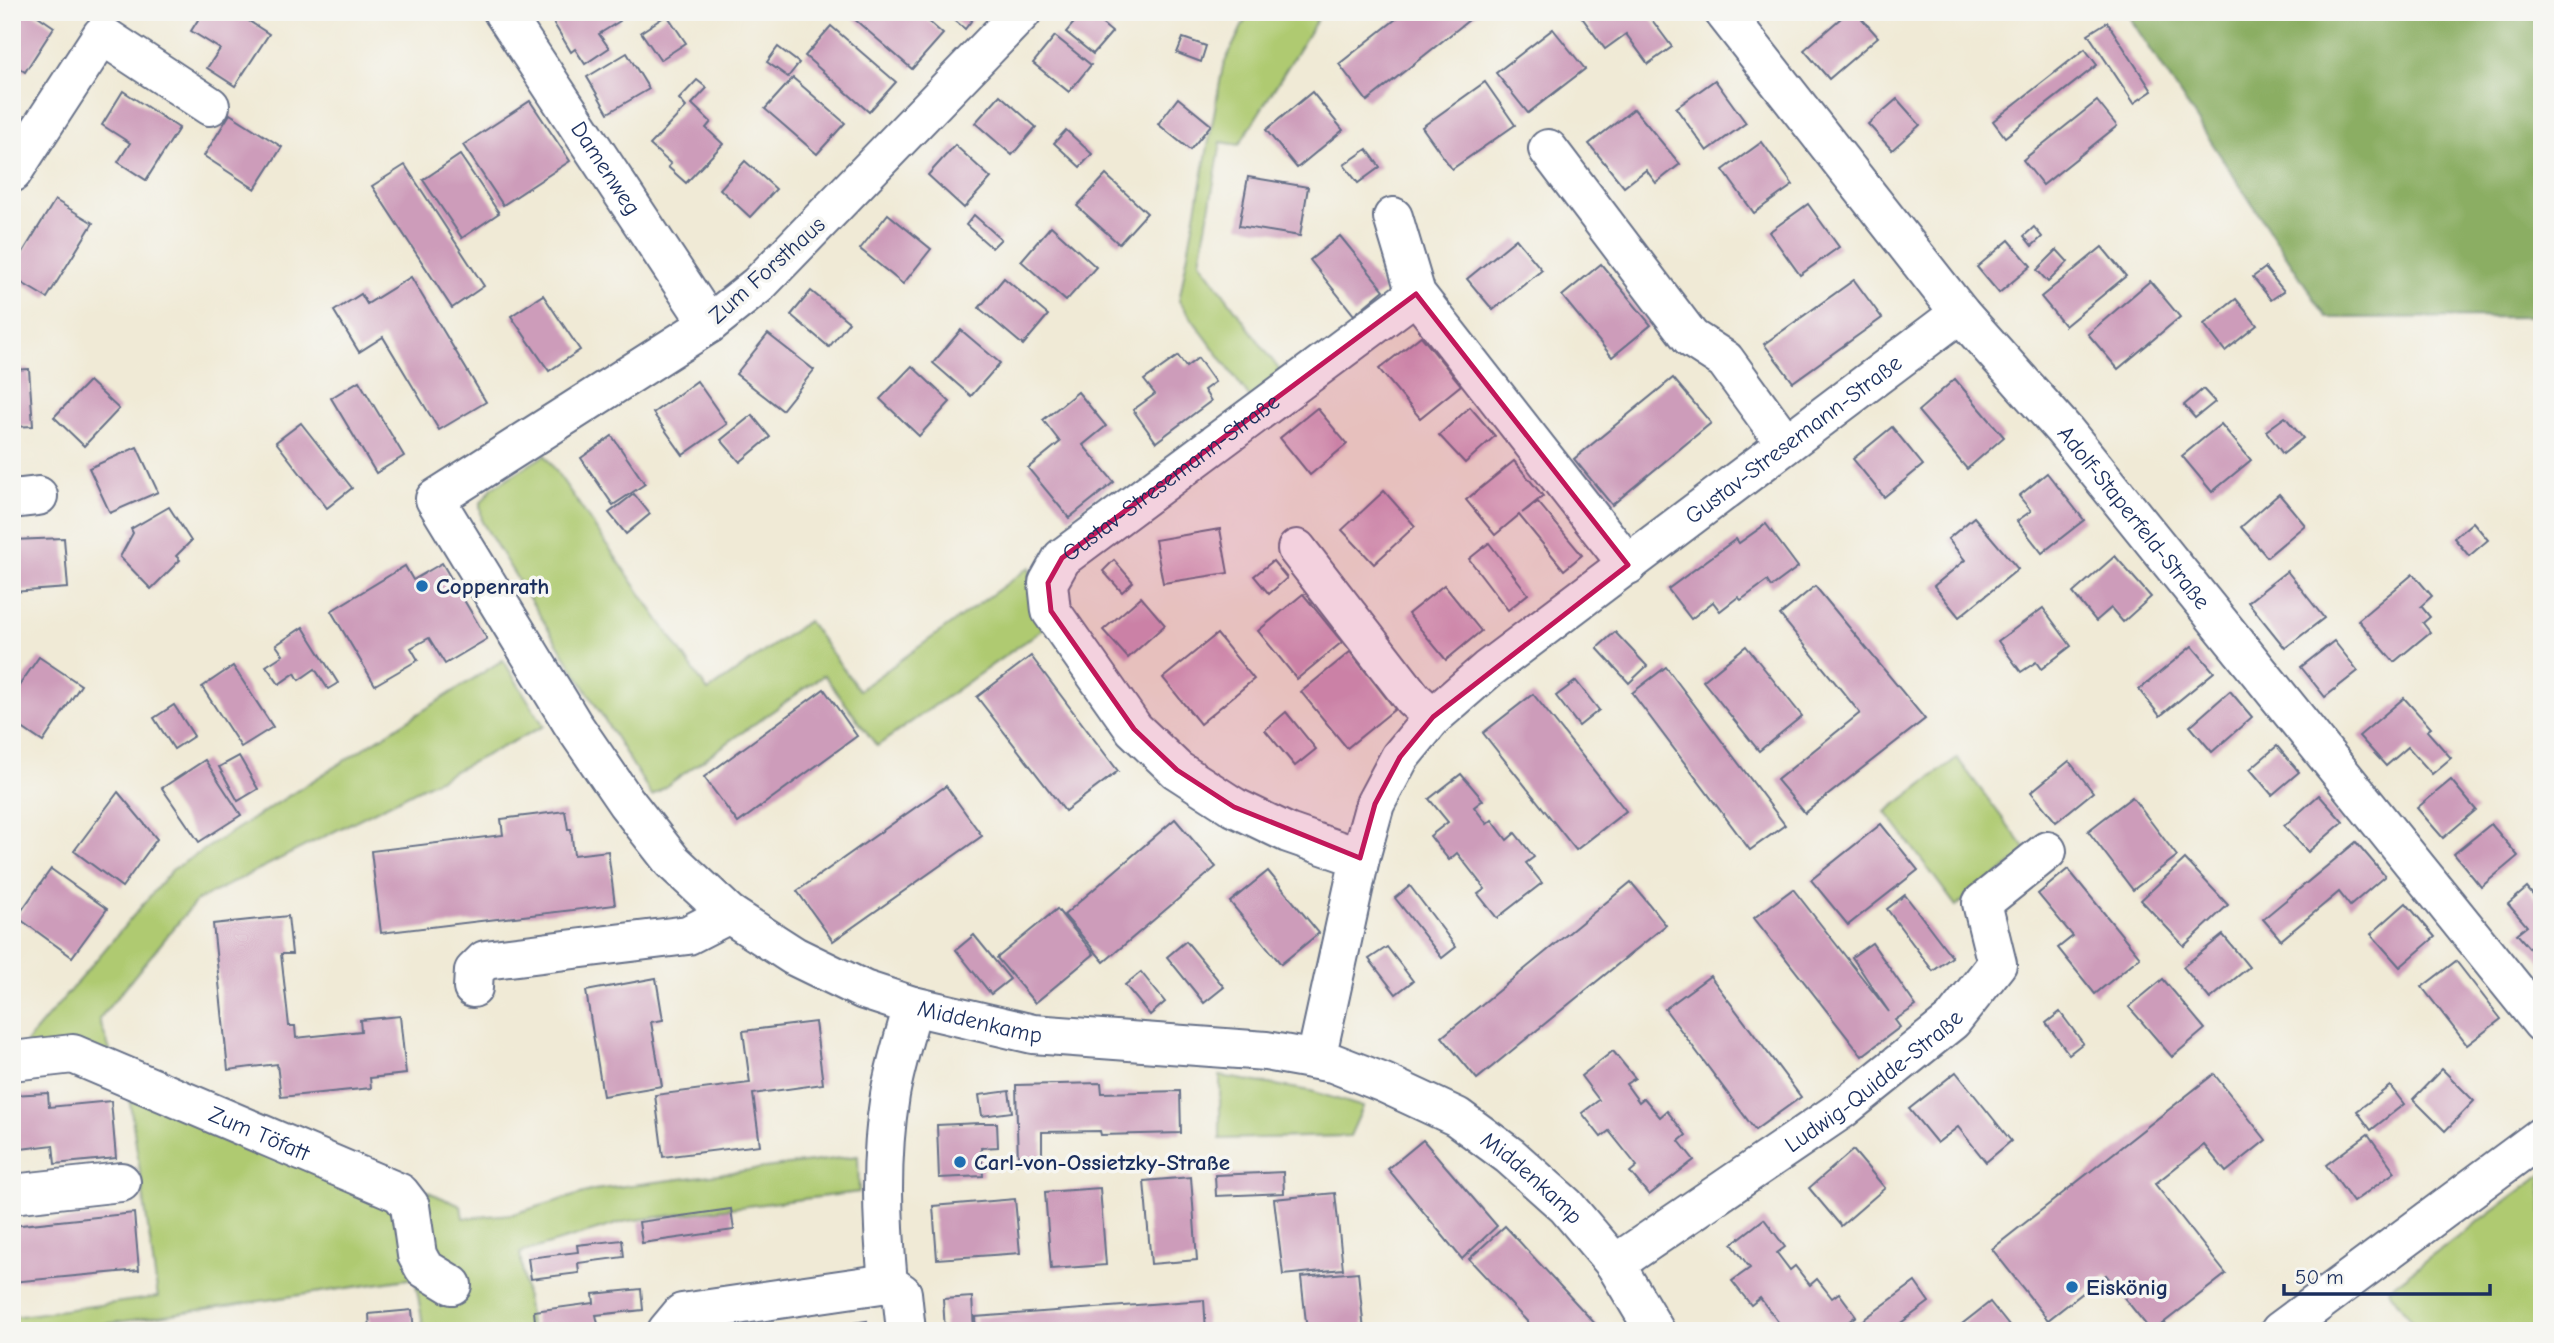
<svg xmlns="http://www.w3.org/2000/svg" width="2554" height="1343" font-family="'Comic Neue',sans-serif">
  <style>
    .green { fill: #afca71; stroke: #657c68; stroke-width: 2 }
    .forest { fill: #8bae63; stroke: #536e60; stroke-width: 2 }
    .building { fill: #cd9cba }
    .lines { fill: none; stroke-linecap: round; stroke-linejoin: round }
    .minor-casing { stroke: #667088; stroke-width: 42 }
    .minor { stroke: #fff; stroke-width: 38 }
    .marked { fill: #c2185b; fill-opacity: 0.2; stroke: #c2185b; stroke-width: 5; stroke-linejoin: round }
    .poi-dot { fill: #1f6fb2; stroke: #f6f6f2; stroke-width: 2.5 }
    .labels { text-anchor: middle; dominant-baseline: central; stroke-width: 7; stroke-linejoin: round; paint-order: stroke }
    .street-label { font-size: 23px; fill: #1b2f5e; stroke: #f6f6f2 }
    .poi-label { font-size: 23px; font-weight: bold; fill: #1b2f5e; stroke: #f6f6f2; text-anchor: start }
  </style>
  <rect width="100%" height="100%" fill="#f6f6f2"/>
  <filter id="ink" filterUnits="userSpaceOnUse"><feTurbulence type="fractalNoise" baseFrequency=".0143" numOctaves="2"/><feDisplacementMap in="SourceGraphic" scale="14" xChannelSelector="R" yChannelSelector="G"/><feConvolveMatrix kernelMatrix="1 2 1 2 8 2 1 2 1" color-interpolation-filters="sRGB"/></filter>
  <filter id="wash" filterUnits="userSpaceOnUse"><feTurbulence type="fractalNoise" baseFrequency=".00686" numOctaves="4" result="noise"/><feDisplacementMap in="SourceGraphic" scale="28" xChannelSelector="R" yChannelSelector="G"/><feGaussianBlur stdDeviation="1.57" result="paint"/><feColorMatrix in="noise" values="0 0 0 0 0 0 0 0 0 0 0 0 0 0 0 0 0 1.4 0 .05"/><feComposite in="paint" operator="in"/></filter>
  <g filter="url(#wash)">
    <rect width="100%" height="100%" fill="#f0ead6"/>
    <g class="green">
      <path d="M1249 12H1322L1239 145 1221 142 1200 261 1286 379 1253 402 1179 301 1223 66Z"/>
      <path d="M545 455 708 691 808 621 859 690 1030 567 1034 615 1043 629 877 746 824 675 652 796 482 522 480 504 492 488Z"/>
      <path d="M503 660 544 726 196 901 99 1019 112 1056 461 1206 463 1218 513 1214 594 1190 858 1156 859 1192 627 1221 520 1253 531 1331H424L415 1278 58 1331H12V1317L158 1297 129 1096 24 1045 172 870Z"/>
      <path d="M1957 758 2028 852 1956 906 1886 812Z"/>
      <path d="M1220 1076 1311 1091 1363 1107 1350 1136 1220 1139Z"/>
      <path d="M2542 1174V1331H2419L2388 1289Z"/>
    </g>
    <path class="forest" d="M2126 12H2542V317L2327 318Z"/>
    <g id="blocks">
      <g class="building">
        <path d="M12 12H32L54 27 25 72 12 63Z"/>
        <path d="M203 12H235L269 34 235 86 207 68 220 49 191 31Z"/>
        <path d="M547 12H615L620 21 599 34 609 48 585 64 575 49 571 52Z"/>
        <path d="M858 12H918L943 34 912 69 853 18Z"/>
        <path d="M945 12H978L965 29Z"/>
        <path d="M1083 12H1088L1112 32 1093 54 1066 32Z"/>
        <path d="M1405 12H1479L1367 101 1339 64Z"/>
        <path d="M1578 12H1654L1649 16 1672 47 1648 64 1626 34 1605 49Z"/>
        <path d="M1848 12H1856L1878 37 1829 79 1804 50Z"/>
        <path d="M667 15 686 43 660 60 641 32Z"/>
        <path d="M2107 22 2152 91 2134 103 2088 34Z"/>
        <path d="M831 26 896 82 869 112 805 56Z"/>
        <path d="M1553 29 1585 69 1528 113 1496 73Z"/>
        <path d="M1055 36 1091 65 1069 92 1033 63Z"/>
        <path d="M1183 38 1206 46 1201 62 1177 53Z"/>
        <path d="M778 47 799 63 788 77 767 62Z"/>
        <path d="M2085 49 2097 65 2005 137 1993 121Z"/>
        <path d="M627 53 649 89 608 113 587 77Z"/>
        <path d="M793 78 845 123 817 154 765 109Z"/>
        <path d="M697 80 707 88 692 104 711 122 706 128 723 144 686 183 668 167 671 164 650 145 686 107 679 99Z"/>
        <path d="M1715 80 1746 123 1707 151 1676 108Z"/>
        <path d="M1485 82 1515 125 1452 169 1422 127Z"/>
        <path d="M123 91 179 128 146 180 118 162 130 143 102 125Z"/>
        <path d="M1312 92 1343 130 1297 168 1266 130Z"/>
        <path d="M1000 95 1036 127 1012 155 975 123Z"/>
        <path d="M1178 98 1211 125 1190 150 1158 124Z"/>
        <path d="M1897 99 1920 125 1892 150 1868 124Z"/>
        <path d="M530 101 570 161 503 205 463 145Z"/>
        <path d="M2097 101 2117 126 2043 185 2023 160Z"/>
        <path d="M1634 109 1680 164 1656 183 1646 170 1624 187 1589 144Z"/>
        <path d="M230 114 282 147 255 189 204 156Z"/>
        <path d="M1066 130 1092 154 1080 167 1054 143Z"/>
        <path d="M1762 142 1793 185 1754 213 1723 170Z"/>
        <path d="M955 145 991 178 964 208 928 175Z"/>
        <path d="M1367 149 1380 167 1358 183 1344 165Z"/>
        <path d="M460 155 499 213 462 238 423 180Z"/>
        <path d="M745 161 776 189 750 217 720 189Z"/>
        <path d="M405 165 484 286 452 308 372 186Z"/>
        <path d="M1106 175 1147 213 1119 244 1077 206Z"/>
        <path d="M1248 177 1308 187 1300 236 1239 226Z"/>
        <path d="M55 200 93 223 47 298 12 277V270Z"/>
        <path d="M1808 204 1839 247 1800 275 1769 232Z"/>
        <path d="M888 214 931 249 903 284 860 249Z"/>
        <path d="M974 215 1001 239 992 248 966 225Z"/>
        <path d="M1051 226 1096 267 1066 301 1021 261Z"/>
        <path d="M2034 227 2042 237 2032 246 2024 236Z"/>
        <path d="M1340 236 1384 290 1354 315 1310 260Z"/>
        <path d="M1516 239 1542 270 1493 310 1467 279Z"/>
        <path d="M2009 240 2031 266 1999 293 1977 267Z"/>
        <path d="M2102 247 2126 276 2065 326 2041 297Z"/>
        <path d="M2057 250 2068 262 2048 282 2037 270Z"/>
        <path d="M1601 264 1651 325 1612 357 1562 296Z"/>
        <path d="M2265 268 2284 291 2271 300 2253 277Z"/>
        <path d="M411 277 486 402 439 430 383 337 359 352 334 311 361 294 367 304Z"/>
        <path d="M1004 278 1048 315 1023 345 979 308Z"/>
        <path d="M1854 280 1882 318 1793 382 1764 344Z"/>
        <path d="M2150 281 2180 317 2118 369 2088 334Z"/>
        <path d="M811 291 849 322 829 347 791 315Z"/>
        <path d="M543 295 580 350 549 371 511 316Z"/>
        <path d="M2236 299 2257 325 2225 351 2204 324Z"/>
        <path d="M961 330 1000 363 971 396 933 363Z"/>
        <path d="M768 334 814 370 782 410 736 374Z"/>
        <path d="M1421 336 1461 385 1420 418 1379 369Z"/>
        <path d="M1178 356 1186 367 1198 358 1215 382 1204 390 1211 401 1156 442 1133 410 1155 394 1144 380Z"/>
        <path d="M912 366 950 402 919 436 880 399Z"/>
        <path d="M29 369 33 426 12 427V370Z"/>
        <path d="M1673 378 1711 423 1612 505 1574 459Z"/>
        <path d="M1955 379 2004 437 1967 469 1918 411Z"/>
        <path d="M89 381 119 409 84 446 54 417Z"/>
        <path d="M359 381 404 456 376 473 331 398Z"/>
        <path d="M697 381 727 424 683 455 653 413Z"/>
        <path d="M2203 389 2215 402 2195 418 2184 405Z"/>
        <path d="M1078 392 1106 426 1083 445 1114 482 1069 518 1028 468 1060 442 1043 420Z"/>
        <path d="M1470 407 1495 436 1465 463 1439 435Z"/>
        <path d="M1317 408 1347 444 1310 475 1280 438Z"/>
        <path d="M752 415 770 437 740 462 721 440Z"/>
        <path d="M2285 417 2303 438 2283 454 2266 431Z"/>
        <path d="M301 423 352 488 327 508 276 442Z"/>
        <path d="M2221 424 2251 460 2212 492 2182 456Z"/>
        <path d="M1892 427 1923 465 1884 497 1853 459Z"/>
        <path d="M612 436 645 484 613 505 581 458Z"/>
        <path d="M137 447 158 492 110 513 89 468Z"/>
        <path d="M1514 461 1543 496 1522 513 1538 502 1582 555 1564 570 1519 515 1495 535 1466 500Z"/>
        <path d="M2047 473 2084 520 2042 553 2017 521 2031 511 2019 496Z"/>
        <path d="M1384 491 1415 526 1374 564 1342 530Z"/>
        <path d="M634 494 650 514 626 534 609 513Z"/>
        <path d="M2279 494 2305 525 2267 557 2241 527Z"/>
        <path d="M169 507 191 541 176 556 180 560 151 589 120 557 133 533 131 529Z"/>
        <path d="M1974 517 2018 569 1959 617 1934 586 1965 560 1948 539Z"/>
        <path d="M2473 522 2488 540 2469 556 2454 538Z"/>
        <path d="M1766 524 1798 567 1771 587 1767 581 1741 600 1738 597 1720 611 1713 602 1691 619 1668 589 1736 539 1739 543Z"/>
        <path d="M1220 529 1228 573 1163 583 1155 540Z"/>
        <path d="M64 538 68 588 12 592V540Z"/>
        <path d="M1489 543 1528 594 1508 610 1469 559Z"/>
        <path d="M2115 556 2151 597 2123 622 2111 608 2096 621 2073 593Z"/>
        <path d="M1114 560 1133 582 1122 592 1103 571Z"/>
        <path d="M1273 561 1287 578 1269 594 1254 576Z"/>
        <path d="M442 563 487 639 445 664 429 638 411 648 418 660 375 685 331 611 405 566 413 580Z"/>
        <path d="M2287 571 2324 618 2285 648 2248 602Z"/>
        <path d="M2413 574 2432 596 2421 606 2430 617 2423 623 2430 632 2394 662 2358 620Z"/>
        <path d="M1444 585 1481 631 1446 660 1408 614Z"/>
        <path d="M1815 586 1925 719 1805 813 1777 780 1860 713 1780 615Z"/>
        <path d="M1303 594 1342 642 1297 679 1258 631Z"/>
        <path d="M1141 597 1165 625 1128 658 1103 630Z"/>
        <path d="M2043 608 2071 646 2041 669 2036 662 2021 672 1998 641Z"/>
        <path d="M303 627 338 683 328 689 315 669 299 680 295 673 279 684 266 666 283 655 276 645Z"/>
        <path d="M1615 632 1647 666 1629 683 1597 648Z"/>
        <path d="M1217 634 1254 679 1200 724 1163 678Z"/>
        <path d="M2334 641 2358 671 2325 697 2301 667Z"/>
        <path d="M1746 646 1802 716 1759 751 1703 681Z"/>
        <path d="M2192 646 2214 672 2160 716 2139 690Z"/>
        <path d="M1350 652 1395 709 1347 748 1301 692Z"/>
        <path d="M1031 656 1118 771 1065 811 977 697Z"/>
        <path d="M39 657 81 685 43 742 12 721V696Z"/>
        <path d="M233 666 273 727 241 747 202 687Z"/>
        <path d="M1666 667 1785 825 1750 850 1632 693Z"/>
        <path d="M1576 681 1599 710 1579 726 1556 696Z"/>
        <path d="M824 689 857 736 738 823 704 777Z"/>
        <path d="M2230 691 2252 717 2212 752 2190 726Z"/>
        <path d="M1533 694 1626 811 1576 850 1483 733Z"/>
        <path d="M2404 698 2431 728 2427 731 2451 758 2432 774 2408 747 2386 766 2359 736Z"/>
        <path d="M174 705 194 736 174 749 154 718Z"/>
        <path d="M1286 712 1316 749 1295 766 1265 730Z"/>
        <path d="M2277 746 2299 772 2272 795 2250 769Z"/>
        <path d="M239 756 258 789 238 801 219 767Z"/>
        <path d="M205 760 241 815 199 842 162 788Z"/>
        <path d="M2069 761 2093 792 2056 822 2031 792Z"/>
        <path d="M1461 774 1483 800 1474 807 1487 824 1492 820 1507 840 1515 833 1534 857 1526 863 1542 883 1497 918 1478 894 1485 889 1457 853 1449 860 1430 836 1448 822 1429 799Z"/>
        <path d="M2451 780 2476 810 2443 838 2417 808Z"/>
        <path d="M946 786 982 836 833 941 797 891Z"/>
        <path d="M118 792 157 839 122 887 74 851Z"/>
        <path d="M2319 795 2343 822 2308 852 2284 826Z"/>
        <path d="M2132 797 2177 856 2133 890 2088 831Z"/>
        <path d="M565 811 568 829H571L574 855 608 851 615 905 381 933 371 851 503 835 501 819Z"/>
        <path d="M1175 819 1216 867 1104 962 1064 915Z"/>
        <path d="M1881 824 1918 870 1848 925 1811 880Z"/>
        <path d="M2491 824 2518 856 2481 887 2454 854Z"/>
        <path d="M2356 842 2385 876 2350 906 2339 892 2281 940 2263 919Z"/>
        <path d="M2185 859 2228 905 2184 946 2141 900Z"/>
        <path d="M51 869 107 909 72 957 17 917Z"/>
        <path d="M2068 869 2140 957 2095 994 2058 948 2073 936 2038 894Z"/>
        <path d="M1268 871 1319 933 1281 964 1230 902Z"/>
        <path d="M1631 882 1666 925 1477 1079 1442 1037Z"/>
        <path d="M1410 886 1456 947 1442 958 1395 898Z"/>
        <path d="M2527 888 2542 906V963L2517 934 2527 926 2508 904Z"/>
        <path d="M1793 889 1889 1012 1852 957 1872 943 1916 1006 1895 1020 1900 1027 1862 1056 1754 918Z"/>
        <path d="M1905 895 1952 957 1933 971 1887 909Z"/>
        <path d="M2406 903 2435 937 2400 967 2371 934Z"/>
        <path d="M1057 909 1094 954 1035 1003 997 958Z"/>
        <path d="M288 916 292 954H281L289 1026H295L296 1038 361 1031 360 1020 400 1016 406 1074 370 1078 371 1088 281 1097 277 1064 228 1070 213 924Z"/>
        <path d="M974 935 1010 979 991 994 956 950Z"/>
        <path d="M2223 935 2249 967 2210 999 2183 967Z"/>
        <path d="M1186 941 1224 987 1204 1003 1167 957Z"/>
        <path d="M1387 947 1413 981 1396 994 1369 959Z"/>
        <path d="M2456 961 2501 1019 2467 1045 2422 987Z"/>
        <path d="M1141 972 1165 1002 1150 1015 1125 985Z"/>
        <path d="M1710 976 1801 1097 1755 1130 1665 1009Z"/>
        <path d="M656 978 663 1020 651 1022 662 1086 603 1096 586 991Z"/>
        <path d="M2163 979 2205 1029 2172 1057 2129 1007Z"/>
        <path d="M2060 1012 2083 1043 2069 1054 2046 1023Z"/>
        <path d="M815 1022 823 1084 753 1094 760 1145 663 1157 655 1095 750 1083 743 1031Z"/>
        <path d="M1613 1051 1635 1078 1626 1084 1639 1102 1644 1098 1660 1117 1667 1111 1686 1135 1679 1141 1694 1160 1649 1195 1630 1172 1637 1166 1609 1131 1601 1137 1582 1113 1599 1100 1581 1076Z"/>
        <path d="M2442 1069 2474 1101 2445 1131 2413 1099Z"/>
        <path d="M1956 1072 2011 1141 1986 1162 1958 1127 1937 1143 1909 1109Z"/>
        <path d="M2214 1074 2266 1140 2226 1172 2204 1145 2155 1184 2226 1274 2153 1331H2151L2106 1275 2048 1320 1992 1249Z"/>
        <path d="M1101 1083 1102 1093 1180 1091 1181 1133 1101 1135 1100 1131 1042 1132V1163L1018 1164 1016 1085Z"/>
        <path d="M2390 1086 2404 1104 2371 1130 2357 1111Z"/>
        <path d="M1009 1091 1012 1112 982 1116 979 1095Z"/>
        <path d="M48 1093 49 1107 111 1101 116 1158 55 1164 53 1145 12 1150V1095Z"/>
        <path d="M980 1123H997L998 1147 981 1148 983 1176 939 1178 937 1125Z"/>
        <path d="M2368 1134 2395 1172 2353 1202 2326 1165Z"/>
        <path d="M1423 1140 1497 1226 1462 1259 1388 1169Z"/>
        <path d="M1853 1150 1885 1188 1841 1226 1809 1188Z"/>
        <path d="M1283 1172 1284 1193 1216 1196 1215 1175Z"/>
        <path d="M1191 1177 1197 1260 1151 1264 1144 1181Z"/>
        <path d="M1100 1188 1106 1265 1051 1269 1045 1192Z"/>
        <path d="M1335 1193 1343 1269 1283 1275 1274 1199Z"/>
        <path d="M1015 1199 1020 1253 937 1259 933 1206Z"/>
        <path d="M731 1209 734 1230 642 1243 639 1222Z"/>
        <path d="M134 1213 139 1270 12 1282V1226Z"/>
        <path d="M1764 1219 1785 1247 1777 1253 1790 1270 1795 1266 1810 1285 1817 1279 1832 1298 1839 1293 1856 1316 1836 1331H1798L1796 1328 1785 1331 1760 1298 1751 1305 1732 1281 1750 1268 1732 1244Z"/>
        <path d="M1505 1226 1599 1328 1596 1331H1536L1469 1259Z"/>
        <path d="M622 1240 624 1257 578 1263 579 1273 531 1279 528 1258 578 1252 577 1245Z"/>
        <path d="M1358 1272 1364 1331H1307L1301 1277Z"/>
        <path d="M1915 1282 1929 1302 1890 1331H1848Z"/>
        <path d="M641 1289 643 1310 596 1315 598 1324 536 1331 534 1311 594 1303 593 1294Z"/>
        <path d="M972 1297 974 1331H945L943 1299Z"/>
        <path d="M1204 1300 1206 1331H976L975 1317Z"/>
        <path d="M1990 1302 2013 1331H1967L1962 1324Z"/>
        <path d="M412 1310 414 1331H370L369 1314Z"/>
        <path d="M867 1321 868 1331H812V1329Z"/>
      </g>
    </g>
  </g>
  <g filter="url(#ink)">
    <use href="#blocks" fill-opacity="0" stroke="#667088" stroke-width="2"/>
    <g class="lines">
      <defs>
        <g id="minor">
          <path id="s1" d="M503 12 709 324"/>
          <path id="s2" d="M1022 12 758 285 709 324 435 499 572 723 626 802 672 861 729 914 794 956 864 990 913 1006 1033 1034 1266 1051 1333 1063 1384 1083 1457 1117 1510 1156 1566 1206 1615 1264 1655 1331"/>
          <path id="s3" d="M1724 12 1960 313 2064 430 2542 1023"/>
          <path d="M1548 149 1691 338 1725 360 1786 444"/>
          <path d="M12 173 102 35 210 106"/>
          <path d="M1393 217 1416 294 1628 565"/>
          <path d="M12 499 38 496"/>
          <path d="M1297 549 1413 699 1433 717"/>
          <path id="s4" d="M1360 858 1288 833 1234 807 1177 770 1134 729 1051 611 1048 583 1062 558 1416 294"/>
          <path d="M473 988 474 971 485 960 688 935 729 914"/>
          <path id="s5" d="M1316 1059 1360 858 1375 804 1400 757 1433 717 1487 670 1960 313"/>
          <path id="s6" d="M12 1061 73 1054 400 1193 410 1206 417 1255 424 1268 452 1285"/>
          <path d="M12 1194 121 1182"/>
          <path id="s7" d="M1615 1264 1841 1110 1952 1021 1997 964 1982 903 2047 851"/>
          <path d="M667 1331 682 1313 888 1283"/>
          <path d="M906 1331 902 1293 888 1283C882 1220 880 1158 890 1095 895 1065 905 1035 913 1006"/>
          <path d="M2280 1331 2542 1136"/>
        </g>
      </defs>
      <use href="#minor" class="minor-casing"/>
      <use href="#minor" class="minor"/>
    </g>
  </g>
  <path class="marked" d="M1416 294 1628 565 1433 717 1400 757 1375 804 1360 858 1234 807 1177 770 1134 729 1051 611 1048 583 1062 558Z"/>
  <g class="poi-dot">
    <circle cx="422" cy="586" r="7"/>
    <circle cx="960" cy="1162" r="7"/>
    <circle cx="2072" cy="1287" r="7"/>
  </g>
  <g class="labels">
    <g class="street-label">
      <text stroke="none"><textPath href="#s1" startOffset="187">Damenweg</textPath></text>
      <text transform="translate(767 270) rotate(-42)">Zum Forsthaus</text>
      <text stroke="none"><textPath href="#s5" startOffset="822">Gustav-Stresemann-Straße</textPath></text>
      <text stroke="none"><textPath href="#s4" startOffset="600">Gustav-Stresemann-Straße</textPath></text>
      <text stroke="none"><textPath href="#s3" startOffset="651">Adolf-Staperfeld-Straße</textPath></text>
      <text stroke="none"><textPath href="#s2" startOffset="1554">Middenkamp</textPath></text>
      <text stroke="none"><textPath href="#s7" startOffset="317">Ludwig-Quidde-Straße</textPath></text>
      <text stroke="none"><textPath href="#s6" startOffset="264">Zum Töfatt</textPath></text>
      <text stroke="none"><textPath href="#s2" startOffset="2142">Middenkamp</textPath></text>
    </g>
    <g class="poi-label">
      <text x="436" y="586">Coppenrath</text>
      <text x="974" y="1162">Carl-von-Ossietzky-Straße</text>
      <text x="2086" y="1287">Eiskönig</text>
    </g>
  </g>
  <rect width="2554" height="1343" fill="none" stroke="#f6f6f2" stroke-width="42"/>
  <path d="M2284 1284v10h206v-10" fill="none" stroke="#1b2f5e" stroke-width="3.5"/>
  <text x="2295" y="1284" font-size="21" fill="#1b2f5e" stroke="#f6f6f2" stroke-width="5" paint-order="stroke">50 m</text>
</svg>
